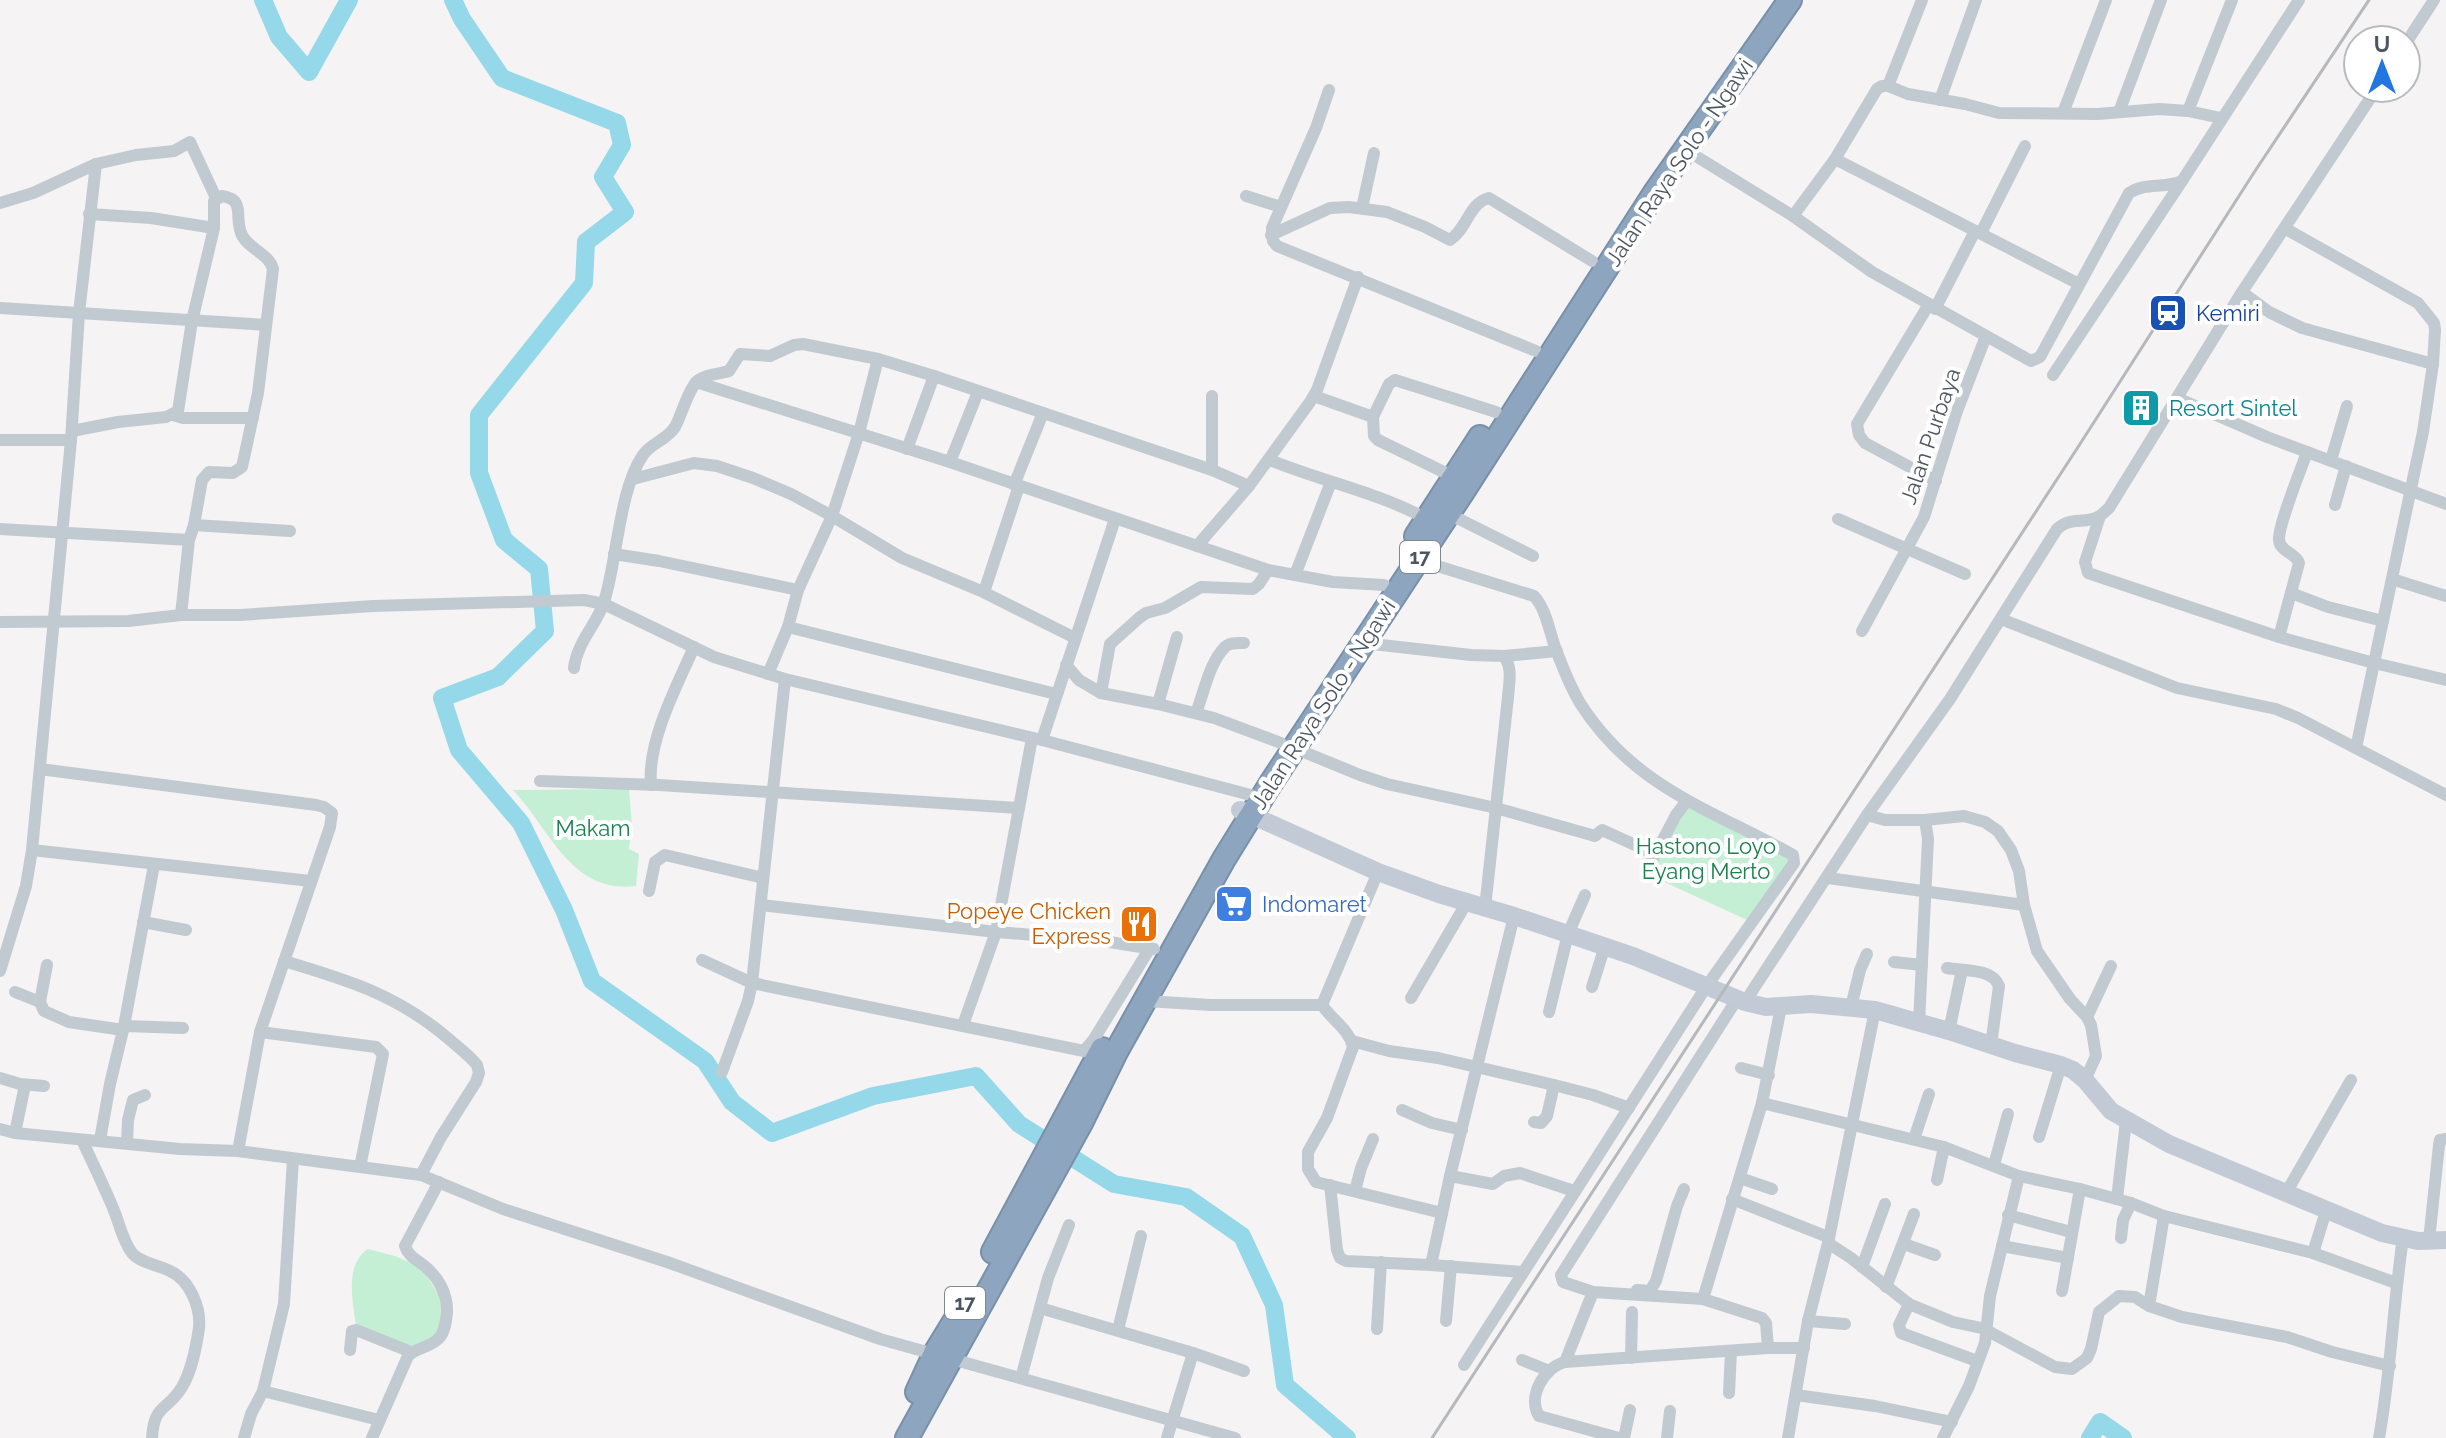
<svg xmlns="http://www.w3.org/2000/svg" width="2446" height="1438" font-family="Raleway,sans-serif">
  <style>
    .green { fill: #c5efd5 }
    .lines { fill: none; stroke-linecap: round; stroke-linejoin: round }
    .river { stroke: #94d8ea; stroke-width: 18 }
    .highway-casing { stroke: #7890aa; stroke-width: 26 }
    .street { stroke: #c1cad1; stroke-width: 12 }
    .secondary { stroke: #c2cbd5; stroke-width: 18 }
    .highway { stroke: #8da5bf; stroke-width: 22 }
    .rail { stroke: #b5b8bc; stroke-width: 3 }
    .labels { text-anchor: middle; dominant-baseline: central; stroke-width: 8; stroke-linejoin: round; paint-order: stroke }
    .shield { fill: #fff; stroke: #818990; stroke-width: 2 }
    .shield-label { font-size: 20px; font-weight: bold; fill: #4b5660 }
    .street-label { font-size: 22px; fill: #4b5660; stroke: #fff }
    .transit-label { font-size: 22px; fill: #164399; stroke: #fff; text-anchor: start }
    .culture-label { font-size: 22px; fill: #0d838f; stroke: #fff; text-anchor: start }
    .park-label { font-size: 22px; fill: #1c814e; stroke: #fff }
    .shop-label { font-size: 22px; fill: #366cbe; stroke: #fff; text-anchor: start }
    .food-label { font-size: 22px; fill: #c56008; stroke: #fff; text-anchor: end }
  </style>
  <rect width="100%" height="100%" fill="#f5f3f3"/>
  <g class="green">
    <path d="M629 789 632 825 629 849 639 854 636 886C571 894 550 829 513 790Z"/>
    <path d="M1688 805 1787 857 1788 862 1747 920 1649 875 1667 839Z"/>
    <path d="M368 1249 395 1256 421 1267 442 1300 443 1312 438 1334 411 1348 356 1326C353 1303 344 1264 368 1249Z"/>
  </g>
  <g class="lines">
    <g class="river">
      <path d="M263 0 279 37 309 72 349 0"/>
      <path d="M453 0 462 19 502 78 617 123 622 145 603 177 625 212 586 242 584 283 479 415V473L504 540 539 569 545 631 498 677 442 698 459 750 521 823 564 910 592 981 705 1061 732 1102 772 1133 873 1096 976 1076 1019 1124 1114 1184 1186 1197 1242 1236 1274 1305 1285 1385 1347 1438"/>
      <path d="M2090 1438 2100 1422 2123 1438"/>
    </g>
    <defs>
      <g id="highway">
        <path d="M1416 536 1480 437"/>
        <path d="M993 1252 1102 1049"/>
        <path d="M917 1392 935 1353 957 1317"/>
        <path d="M907 1438 1081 1123 1116 1052 1224 859 1271 783 1464 490 1654 194 1790 0"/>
      </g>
    </defs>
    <use href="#highway" class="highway-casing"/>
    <g class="street">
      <path d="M2406 43 2434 0"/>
      <path d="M1888 86 1922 0"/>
      <path d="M1329 90 1316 128 1272 228 1273 241 1277 246 1536 351"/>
      <path d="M1940 100 1976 0"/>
      <path d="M2188 111 2232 0"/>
      <path d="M2119 112 2161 0"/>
      <path d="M2063 113 2106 0"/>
      <path d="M1686 150 1793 216 1872 272 2031 361 2040 357 2129 193C2145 182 2165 189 2182 181"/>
      <path d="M1835 159 2079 284"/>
      <path d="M1246 196 1281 207"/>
      <path d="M0 203 33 193 96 164"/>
      <path d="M1362 208 1374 153"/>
      <path d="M89 214 151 218 214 228"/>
      <path d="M1793 216 1835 159 1877 89 1882 86H1888L1908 94 1965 104 1999 113 2098 114 2159 109 2188 111 2221 118"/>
      <path d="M2286 229 2418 303 2434 323 2435 330 2433 364 2423 432 2356 748"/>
      <path d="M1981 233 2025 146"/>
      <path d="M1271 235 1330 208 1349 207 1387 212 1425 227 1450 240C1467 229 1469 203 1489 198L1592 261"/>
      <path d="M2242 292 2269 312 2302 328 2433 364"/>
      <path d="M1929 304 1857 424 1859 435 1865 443 1936 481"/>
      <path d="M0 308 266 325"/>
      <path d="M1935 309 1975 231"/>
      <path d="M2053 375 2182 181 2299 0"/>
      <path d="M696 382 950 462 1268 570 1333 582 1384 585"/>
      <path d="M1212 396V470"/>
      <path d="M1314 396 1373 417 1389 384 1395 380 1496 412"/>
      <path d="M2177 398 2267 437 2446 504"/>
      <path d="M173 415 183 418H253"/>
      <path d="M1373 417 1374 436 1378 440 1454 477"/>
      <path d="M72 431 118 422 166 417 178 411 192 321 214 228V201L222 196C248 200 232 219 243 237 251 250 269 254 273 269L258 393 242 467 233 473 209 472 202 480 194 525 189 540 181 615"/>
      <path d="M0 440H71"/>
      <path d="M907 449 934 376"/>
      <path d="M2307 452C2301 470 2278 525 2279 540 2280 552 2296 553 2299 563L2279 637 2374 663 2446 680"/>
      <path d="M1270 460C1321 481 1377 492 1427 519"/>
      <path d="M2331 460 2347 406"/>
      <path d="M950 462 978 392"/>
      <path d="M633 479 694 463 717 466 753 478 791 494 832 516 902 558 981 591 1075 638"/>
      <path d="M1014 485 1043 413"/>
      <path d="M2335 505 2346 466"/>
      <path d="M1447 516 1459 519 1533 556"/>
      <path d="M1838 519 1965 574"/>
      <path d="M194 525 290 531"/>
      <path d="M0 529 189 540"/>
      <path d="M1197 546 1249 486 1310 402 1317 390 1358 277"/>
      <path d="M614 554 659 561 798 590"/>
      <path d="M1418 560 1534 596C1546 609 1549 630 1555 647 1562 666 1570 686 1580 703 1634 788 1711 809 1793 855L1794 863 1706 987 1464 1365"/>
      <path d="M1295 575 1331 482"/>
      <path d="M2392 579 2446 596"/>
      <path d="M984 592 1019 486"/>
      <path d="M2291 593 2328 607 2383 621"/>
      <path d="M2001 619 2177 688 2276 709 2298 718 2446 795"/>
      <path d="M0 622 128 621 181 615H240L373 606 584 600 604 604 714 657 785 679 1042 740 1262 798"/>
      <path d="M788 627 1056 694"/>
      <path d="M1862 631 1924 517 1957 411 1986 336"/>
      <path d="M2279 637 2088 573 2085 562 2100 516 2109 508 2242 292 2377 88"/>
      <path d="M1363 643 1471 655 1504 656C1513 669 1509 682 1508 697L1485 908"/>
      <path d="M1504 656 1557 651"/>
      <path d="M1066 665 1079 680 1101 693 1158 704 1214 718 1281 743"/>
      <path d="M574 668C577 642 596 626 604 602 617 562 619 489 643 455 651 443 667 440 675 427 682 415 689 385 700 379 708 374 720 374 729 371L740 354 770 356 794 345 803 344 878 359 934 376 1212 470 1249 486"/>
      <path d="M768 674 788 627 798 590 832 516 859 433 878 359"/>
      <path d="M1101 693 1110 644 1139 618 1146 613 1165 608 1201 587 1253 589 1259 584 1268 570"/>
      <path d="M1158 704 1177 637"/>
      <path d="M1196 713C1204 693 1209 663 1225 647 1230 642 1237 643 1244 643"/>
      <path d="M1042 740 1115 519"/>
      <path d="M1294 748 1360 775 1387 784 1496 808 1595 836 1602 830 1655 854"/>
      <path d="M40 769 316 805 324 807 332 813 330 827 260 1032 238 1151"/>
      <path d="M540 781 659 785 1019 808"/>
      <path d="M651 785C647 741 677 686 694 647"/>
      <path d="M1867 815 1885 820H1925L1964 816 1985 822 1998 831 2011 850 2019 871 2024 905 2037 951 2070 999 2087 1017 2091 1025 2096 1056 2085 1080"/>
      <path d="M32 850 311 881"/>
      <path d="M1648 868 1676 815 1686 802"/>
      <path d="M1828 878 2024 905"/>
      <path d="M649 891 655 862 665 855 763 878"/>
      <path d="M761 905 996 932 1096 940 1154 949"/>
      <path d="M143 922 186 930"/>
      <path d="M702 960 752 983 1084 1051 1094 1039 1150 948"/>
      <path d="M284 961C348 980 398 995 450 1040 459 1048 469 1055 477 1065L479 1073 476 1082 441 1137 421 1175"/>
      <path d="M1894 962 1922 965"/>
      <path d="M47 965 40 1002 44 1011 69 1022 123 1030"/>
      <path d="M1947 968C1964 971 1992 968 1999 986L1991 1045"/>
      <path d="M0 971 26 886 32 850 71 440 79 313 96 164 136 155 174 151 190 142 216 198"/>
      <path d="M1592 987 1605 946"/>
      <path d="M15 992 40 1002"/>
      <path d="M1411 998 1467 902"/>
      <path d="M1737 999 1561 1275 1563 1282 1593 1292 1703 1299 1762 1103 1781 1007"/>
      <path d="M1146 1001 1211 1005H1322C1332 1020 1349 1029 1353 1047L1327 1118 1308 1152V1169L1316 1182 1442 1213"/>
      <path d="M1745 1002 1867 815 1950 699 2057 529C2070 516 2085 525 2100 516"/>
      <path d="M1322 1005 1378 872"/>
      <path d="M1851 1007 1860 970 1867 954"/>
      <path d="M1549 1012 1568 934 1585 895"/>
      <path d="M2087 1017 2111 966"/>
      <path d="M1919 1023 1928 839 1925 820"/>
      <path d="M963 1025 996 932 1032 738"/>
      <path d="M124 1026 183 1028"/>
      <path d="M1949 1031 1962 970"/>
      <path d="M260 1032 376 1047 383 1054 360 1167"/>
      <path d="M1352 1041 1389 1051 1438 1058 1554 1085 1593 1095 1629 1108"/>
      <path d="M1741 1068 1769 1075"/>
      <path d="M722 1072 748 1001 752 983 785 679"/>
      <path d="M0 1078 20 1084 44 1086"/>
      <path d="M1762 1103 1944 1147 2019 1176 2080 1189 2131 1203 2164 1216 2313 1253 2396 1283"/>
      <path d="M1402 1110 1432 1123 1462 1130"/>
      <path d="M1534 1122 1541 1123 1547 1116 1554 1085"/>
      <path d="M0 1129 15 1133 180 1149 238 1151 421 1175 503 1209 667 1262 880 1339 1235 1438"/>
      <path d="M15 1133 25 1085"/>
      <path d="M2039 1137 2061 1065"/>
      <path d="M1914 1139 1929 1094"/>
      <path d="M82 1140C93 1164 105 1188 115 1213 120 1226 123 1241 132 1253 140 1263 159 1265 170 1271 190 1280 201 1308 199 1328 196 1348 192 1370 182 1387 168 1411 154 1403 152 1438"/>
      <path d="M100 1140 110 1084 124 1026 154 865"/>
      <path d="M127 1143 128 1120 133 1100 145 1095"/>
      <path d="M1994 1165 2008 1114"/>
      <path d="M1450 1176 1493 1184 1504 1176 1520 1173 1574 1191"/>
      <path d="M1740 1178 1772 1189"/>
      <path d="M1937 1180 1944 1147"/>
      <path d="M1330 1185 1337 1250 1340 1258 1346 1261 1431 1265 1450 1176 1514 916"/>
      <path d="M1355 1191 1361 1168 1373 1139"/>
      <path d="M2286 1193 2351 1080"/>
      <path d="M1732 1199 1828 1237"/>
      <path d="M2117 1199 2126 1121"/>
      <path d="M2008 1215 2071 1232"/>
      <path d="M2121 1238 2123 1220 2131 1203"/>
      <path d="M2429 1241 2439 1145 2440 1140 2446 1139"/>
      <path d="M1828 1243 1851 1258 1909 1304 1953 1322 1986 1329"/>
      <path d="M1904 1244 1935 1255"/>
      <path d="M2002 1246 2068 1258"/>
      <path d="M2313 1253 2326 1211"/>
      <path d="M1431 1265 1522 1272"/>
      <path d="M1862 1267 1885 1204"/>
      <path d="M1886 1287 1914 1214"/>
      <path d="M1637 1290 1650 1291 1656 1281 1677 1206 1684 1189"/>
      <path d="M2062 1291 2080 1189"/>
      <path d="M1703 1299 1762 1318 1766 1323 1768 1348"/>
      <path d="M1909 1304 1899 1325 1901 1333 1977 1361"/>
      <path d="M2149 1306 2164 1216"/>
      <path d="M1040 1308 1193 1353 1244 1371"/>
      <path d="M1446 1321 1451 1266"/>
      <path d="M1808 1321 1845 1324"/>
      <path d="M1377 1329 1381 1262"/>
      <path d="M1118 1330 1141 1236"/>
      <path d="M1988 1331 2055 1367 2072 1369 2087 1358 2091 1349 2099 1312 2119 1296 2135 1297 2149 1306 2182 1317 2287 1337 2332 1352 2390 1366"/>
      <path d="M350 1350 352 1331 356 1330 411 1352"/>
      <path d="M1631 1358 1632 1312"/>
      <path d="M1522 1360 1547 1370"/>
      <path d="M1565 1362 1593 1292"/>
      <path d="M1021 1378 1048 1278 1069 1225"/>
      <path d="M263 1391 379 1420"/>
      <path d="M1729 1393 1731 1351"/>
      <path d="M1796 1395 1875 1406 1952 1422"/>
      <path d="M244 1438 251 1414 263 1391 284 1304 293 1159"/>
      <path d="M372 1438 408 1356C417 1347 431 1348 440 1337 445 1331 446 1321 447 1313 448 1293 437 1275 422 1264 414 1258 408 1255 405 1246L439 1182"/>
      <path d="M1167 1438 1193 1353"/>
      <path d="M1619 1438 1539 1416C1527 1397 1544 1367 1565 1362L1768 1348H1804"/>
      <path d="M1624 1438 1630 1410"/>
      <path d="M1667 1438 1670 1411"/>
      <path d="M1788 1438 1808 1321 1828 1243 1875 1010"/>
      <path d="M1943 1438 1969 1386 1985 1343 1990 1296 2019 1176"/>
      <path d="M2379 1438C2391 1372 2393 1305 2403 1238"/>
    </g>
    <path class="secondary" d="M1240 810 1378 872 1439 894 1514 916 1633 956 1745 1002 1766 1007 1811 1004 1875 1010 1949 1031 2015 1053 2061 1065 2073 1070 2085 1080 2111 1111 2169 1144 2382 1233 2418 1241 2446 1240"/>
    <use href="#highway" class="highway"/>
    <path class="rail" d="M1432 1438 2080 444 2255 171 2369 0"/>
  </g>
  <defs>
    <symbol id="station-square" viewBox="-11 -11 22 22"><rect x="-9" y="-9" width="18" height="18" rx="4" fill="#1a4fb4" stroke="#fff"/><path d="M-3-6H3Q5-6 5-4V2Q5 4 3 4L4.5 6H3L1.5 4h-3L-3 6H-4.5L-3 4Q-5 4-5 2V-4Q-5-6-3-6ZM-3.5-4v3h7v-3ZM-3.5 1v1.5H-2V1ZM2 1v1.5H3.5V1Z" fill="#fff"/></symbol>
    <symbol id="building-square" viewBox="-11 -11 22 22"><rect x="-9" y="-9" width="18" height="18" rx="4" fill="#0f9aa8" stroke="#fff"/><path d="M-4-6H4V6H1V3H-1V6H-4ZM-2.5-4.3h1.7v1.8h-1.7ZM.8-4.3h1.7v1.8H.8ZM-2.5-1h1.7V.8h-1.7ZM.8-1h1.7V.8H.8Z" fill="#fff"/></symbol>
    <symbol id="supermarket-square" viewBox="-11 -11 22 22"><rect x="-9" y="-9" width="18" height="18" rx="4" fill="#3f7fe0" stroke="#fff"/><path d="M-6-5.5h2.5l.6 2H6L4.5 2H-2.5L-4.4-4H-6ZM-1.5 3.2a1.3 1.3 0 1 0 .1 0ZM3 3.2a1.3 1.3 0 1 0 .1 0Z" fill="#fff"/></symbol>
    <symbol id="restaurant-square" viewBox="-11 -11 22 22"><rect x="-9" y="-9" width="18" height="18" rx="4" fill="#e8710a" stroke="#fff"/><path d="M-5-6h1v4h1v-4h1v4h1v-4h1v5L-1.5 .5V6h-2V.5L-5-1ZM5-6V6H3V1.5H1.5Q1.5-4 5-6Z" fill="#fff"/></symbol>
  </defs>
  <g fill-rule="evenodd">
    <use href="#station-square" x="2146" y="291" width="44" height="44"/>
    <use href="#building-square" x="2119" y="386" width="44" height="44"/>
    <use href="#supermarket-square" x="1212" y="882" width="44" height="44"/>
    <use href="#restaurant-square" x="1117" y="902" width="44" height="44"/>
  </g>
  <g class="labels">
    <g class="shield">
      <rect x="1400" y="541" width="40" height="32" rx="6"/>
      <rect x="945" y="1287" width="40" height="32" rx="6"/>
    </g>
    <g class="shield-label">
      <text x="1420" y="557">17</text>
      <text x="965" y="1303">17</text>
    </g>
    <g class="street-label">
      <text transform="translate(1679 162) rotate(-56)">Jalan Raya Solo - Ngawi</text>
      <text transform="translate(1930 436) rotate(-71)">Jalan Purbaya</text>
      <text transform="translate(1323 704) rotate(-57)">Jalan Raya Solo - Ngawi</text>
    </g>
    <g class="transit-label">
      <text x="2196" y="313">Kemiri</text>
    </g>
    <g class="culture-label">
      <text x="2169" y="408">Resort Sintel</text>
    </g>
    <g class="park-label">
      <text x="593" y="828">Makam</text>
      <text x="1706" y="846">Hastono Loyo<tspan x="1706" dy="25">Eyang Merto</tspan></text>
    </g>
    <g class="shop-label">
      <text x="1262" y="904">Indomaret</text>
    </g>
    <g class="food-label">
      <text x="1111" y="911">Popeye Chicken<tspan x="1111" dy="25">Express</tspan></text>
    </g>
  </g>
  <g transform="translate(2382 64)"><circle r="38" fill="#ffffff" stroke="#b7bbbf" stroke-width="2"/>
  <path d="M0-6L14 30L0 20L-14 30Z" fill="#2375df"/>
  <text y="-12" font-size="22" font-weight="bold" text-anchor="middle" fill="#4b5660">U</text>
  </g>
</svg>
